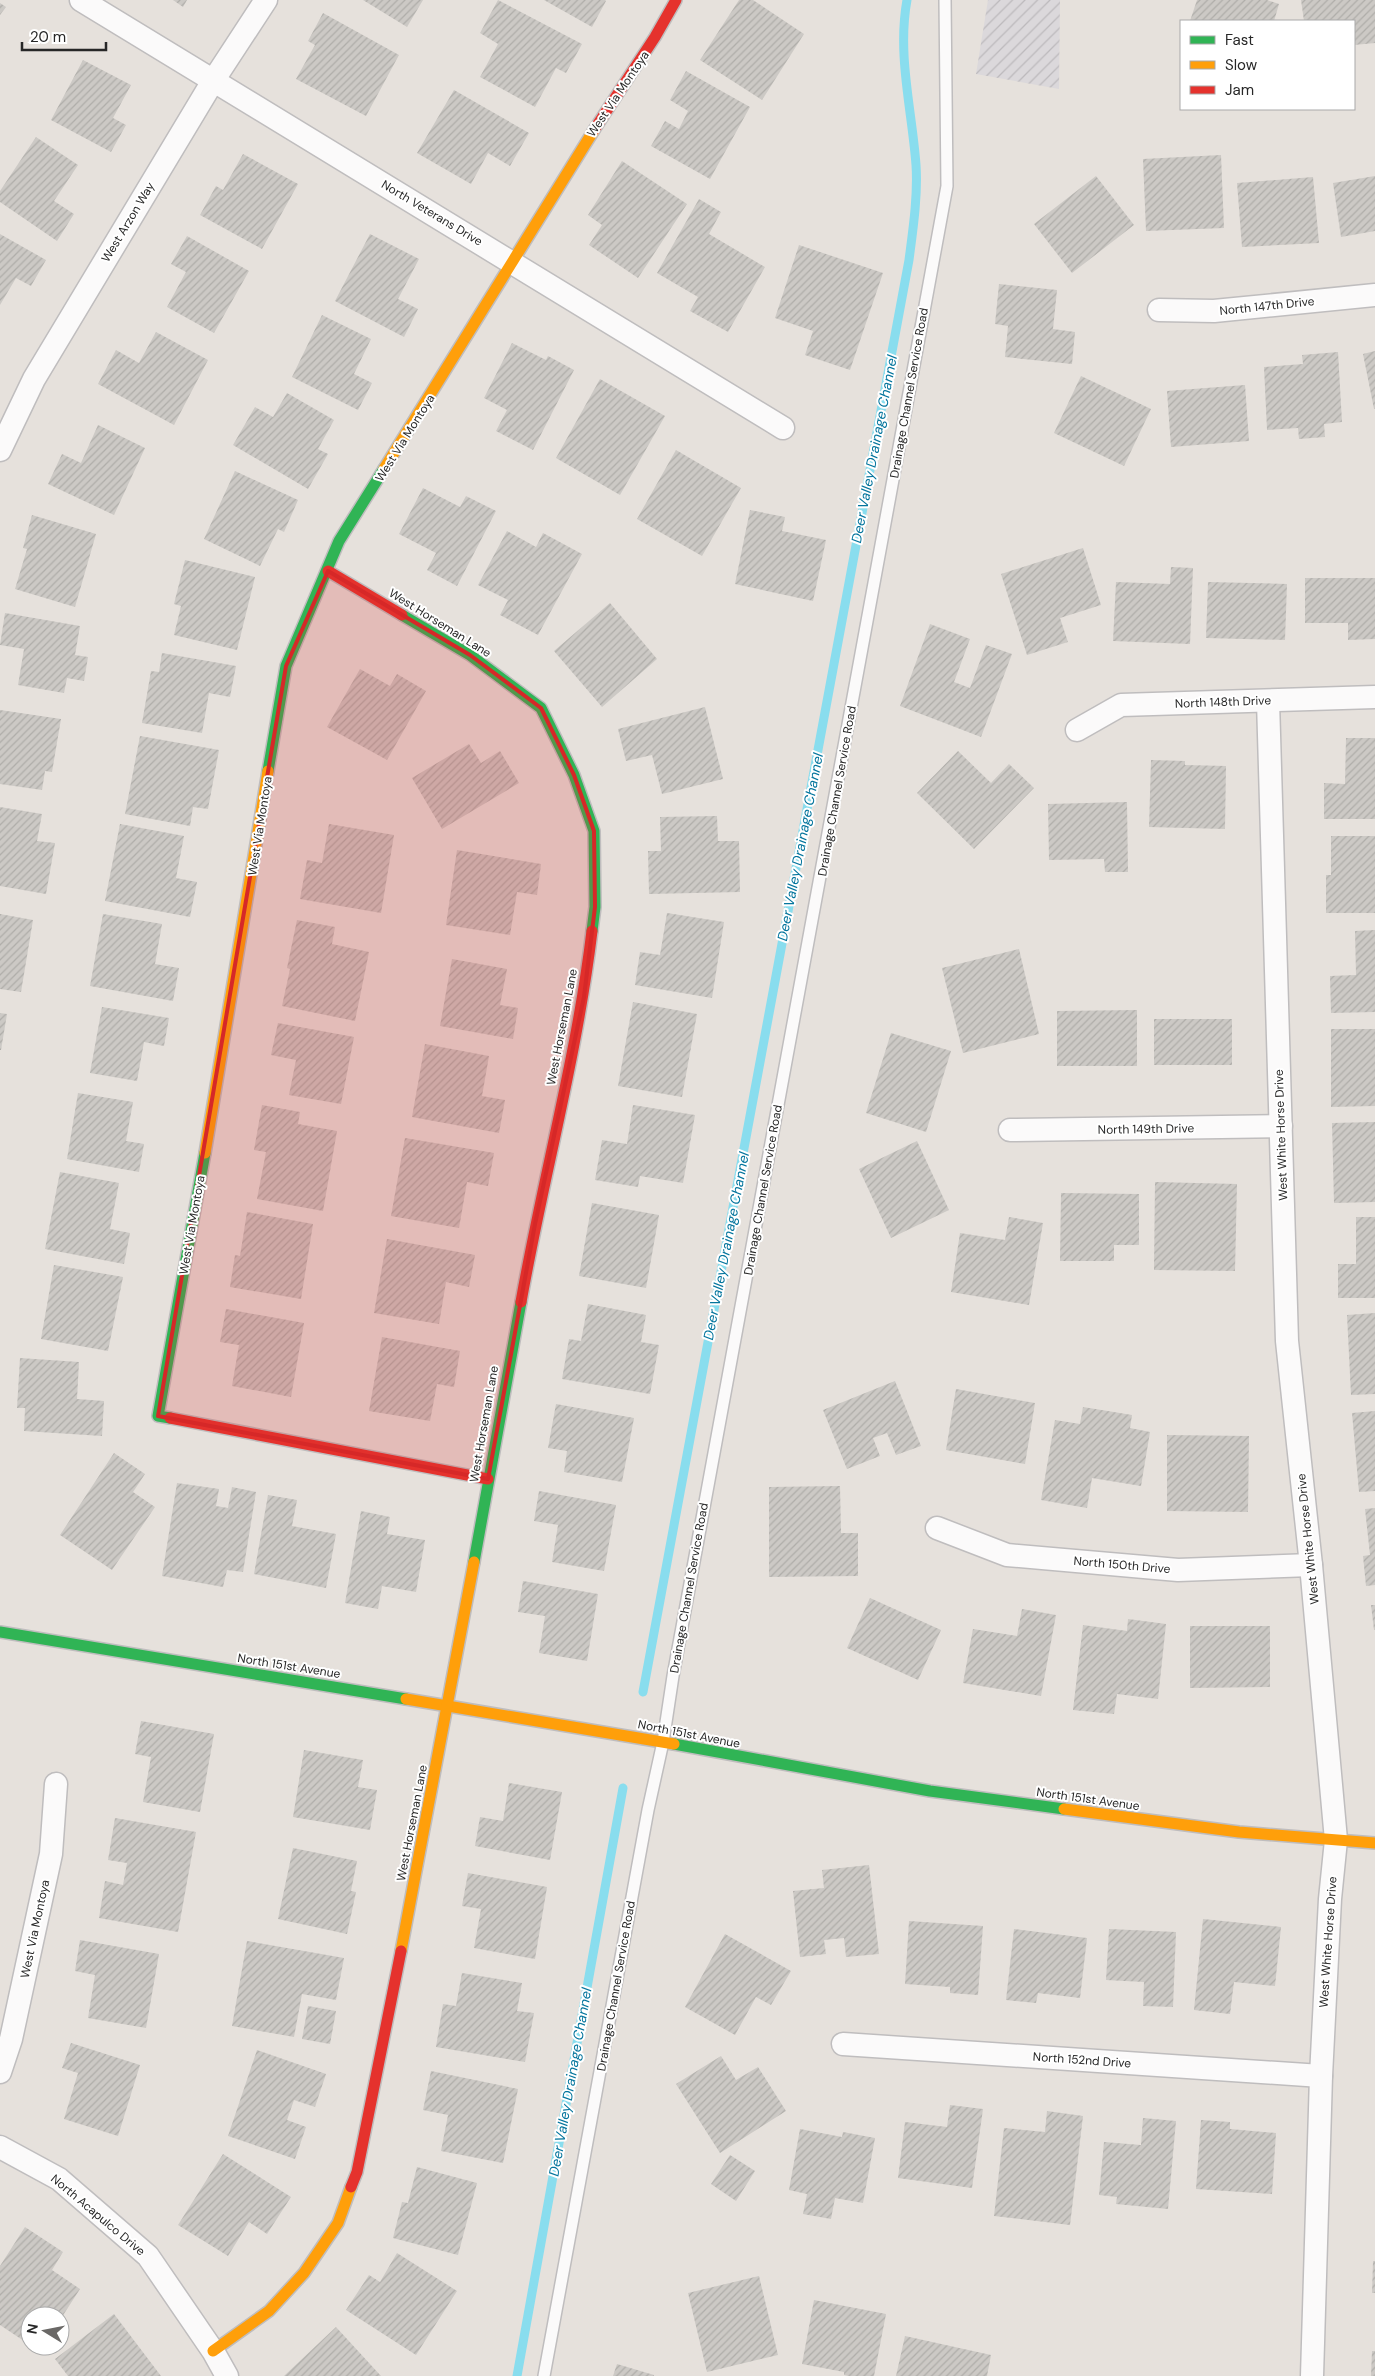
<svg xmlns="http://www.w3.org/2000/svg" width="1375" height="2376" font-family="'DM Sans',sans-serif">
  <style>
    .industrial { fill: url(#industrial-furrows) }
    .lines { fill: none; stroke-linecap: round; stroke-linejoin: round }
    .stream { stroke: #89ddee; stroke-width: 9 }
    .building { fill: url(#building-hatch) }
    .lane-casing { stroke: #bfbdbe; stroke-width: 14 }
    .street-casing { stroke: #bfbdbe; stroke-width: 25 }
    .fast-casing { stroke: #bfbdbe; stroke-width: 14 }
    .slow-casing { stroke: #bfbdbe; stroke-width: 14 }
    .jam-casing { stroke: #bfbdbe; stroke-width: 14 }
    .lane { stroke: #fbfafa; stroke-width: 11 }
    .street { stroke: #fbfafa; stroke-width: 22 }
    .fast { stroke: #30b455; stroke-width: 11 }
    .slow { stroke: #ff9f0a; stroke-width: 11 }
    .jam { stroke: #e5322d; stroke-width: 11 }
    .marked { fill: #d62828; fill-opacity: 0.2; stroke: #d62828; stroke-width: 4; stroke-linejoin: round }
    .labels { text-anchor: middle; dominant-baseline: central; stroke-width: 4; stroke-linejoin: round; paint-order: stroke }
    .street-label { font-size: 12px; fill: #272727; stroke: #fff }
    .water-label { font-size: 14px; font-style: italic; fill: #04759d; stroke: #fff }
  </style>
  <defs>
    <pattern id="industrial-furrows" width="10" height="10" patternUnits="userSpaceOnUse" patternTransform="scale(1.25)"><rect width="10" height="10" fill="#dbd8db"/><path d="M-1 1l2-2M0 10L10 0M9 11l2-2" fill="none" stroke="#bcb9bc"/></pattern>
    <pattern id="building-hatch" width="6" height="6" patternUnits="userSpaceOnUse" patternTransform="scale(1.25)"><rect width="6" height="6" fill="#ccc9c5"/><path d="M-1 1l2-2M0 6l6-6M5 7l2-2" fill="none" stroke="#afada9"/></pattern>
  </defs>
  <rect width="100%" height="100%" fill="#e6e1dc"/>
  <path class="industrial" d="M988 0H1060L1059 89 976 74Z"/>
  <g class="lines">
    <g class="stream">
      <path d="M643 1692 909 260C913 229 918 196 916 165 912 110 897 55 907 0"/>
      <path d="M517 2376 623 1788"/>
    </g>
  </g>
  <g class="building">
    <path d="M173 0H187L183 7Z"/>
    <path d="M363 0H423L407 27Z"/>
    <path d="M498 0 582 44 566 73 556 68 535 107 480 77 498 44 480 33Z"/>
    <path d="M544 0H605L606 1 592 27Z"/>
    <path d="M739 0H753L804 34 762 100 700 60Z"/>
    <path d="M1197 0H1267L1279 4 1274 21H1190Z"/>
    <path d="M1301 0H1375V43L1354 45V21H1304Z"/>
    <path d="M0 3 6 7 0 15Z"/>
    <path d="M323 13 399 55 366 116 296 79 315 45 308 41Z"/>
    <path d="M83 60 131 85 113 118 126 125 111 152 51 120Z"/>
    <path d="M686 71 750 107 710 179 651 146 665 121 679 129 688 111 670 100Z"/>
    <path d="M454 90 529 133 510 166 488 153 471 184 417 153Z"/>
    <path d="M36 137 78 165 54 201 74 214 57 241 0 202V191Z"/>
    <path d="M243 154 298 184 262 249 200 215 216 186 223 190Z"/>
    <path d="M1221 155 1224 228 1146 231 1143 159Z"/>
    <path d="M622 161 687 204 638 278 589 245 602 225 588 215Z"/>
    <path d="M1096 176 1134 225 1072 273 1034 224Z"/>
    <path d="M1375 176V231L1341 237 1333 183Z"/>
    <path d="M1313 177 1319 243 1242 247 1237 183Z"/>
    <path d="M699 199 721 212 709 234 765 267 728 332 690 311 698 297 657 273Z"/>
    <path d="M0 234 46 260 31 286 16 278 0 305Z"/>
    <path d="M370 234 419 259 398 299 418 309 404 337 335 301Z"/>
    <path d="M187 236 249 271 214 333 167 307 186 272 171 264Z"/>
    <path d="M799 245 883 273 850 370 805 355 813 331 775 318Z"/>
    <path d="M999 284 1057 290 1053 329 1075 332 1072 364 1005 357 1008 326 995 324Z"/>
    <path d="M322 315 371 339 354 374 372 383 358 410 292 377Z"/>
    <path d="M156 332 208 360 174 425 98 384 116 350 139 363Z"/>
    <path d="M512 343 546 360 548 356 574 370 533 450 496 431 507 410 484 398Z"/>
    <path d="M1375 351V409H1374L1363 354Z"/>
    <path d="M1338 352 1342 422 1324 424 1325 437 1299 439 1298 428 1267 430 1264 367 1303 364 1302 355Z"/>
    <path d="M1081 376 1151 409 1124 466 1054 433Z"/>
    <path d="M600 379 665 416 620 495 556 458Z"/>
    <path d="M1245 385 1249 441 1171 447 1167 391Z"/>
    <path d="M287 393 334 420 318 449 328 454 308 489 233 445 255 407 273 417Z"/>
    <path d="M98 425 145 448 114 515 48 484 62 454 81 463Z"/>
    <path d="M676 450 741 488 702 556 637 519Z"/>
    <path d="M235 471 298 500 284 532 278 529 260 566 204 539Z"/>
    <path d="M423 488 460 507 466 496 496 511 457 586 427 570 436 553 399 534Z"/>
    <path d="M750 510 785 517 782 531 826 540 813 601 735 584Z"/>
    <path d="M32 515 96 534 75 607 15 589 27 549 23 548Z"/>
    <path d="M507 531 536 547 543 533 582 554 538 635 500 615 508 600 478 585Z"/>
    <path d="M1083 548 1101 605 1060 618 1068 642 1027 655 1001 574Z"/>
    <path d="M185 560 255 577 237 650 174 635 181 606 174 604Z"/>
    <path d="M1171 567 1193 568 1190 644 1113 641 1116 582 1170 584Z"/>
    <path d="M1305 578H1375V639L1348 640V623H1305Z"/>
    <path d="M1208 582 1287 584 1285 640 1206 638Z"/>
    <path d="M610 603 657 659 602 707 554 651Z"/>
    <path d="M5 613 80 626 75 655 88 657 84 681 67 678 64 693 18 685 24 649 0 645Z"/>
    <path d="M930 624 970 639 954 682 970 688 986 645 1012 654 981 737 900 706Z"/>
    <path d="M162 653 236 666 230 697 209 693 202 733 142 723 151 671 159 672Z"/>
    <path d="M360 669 390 686 397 674 426 691 387 760 327 727Z"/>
    <path d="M705 707 723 779 662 794 652 755 626 761 618 729Z"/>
    <path d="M0 710 61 719 52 772 45 771 42 790 0 784Z"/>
    <path d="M140 736 219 750 208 809 193 807 190 826 125 814Z"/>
    <path d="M1346 738H1375V819H1324V783L1345 784Z"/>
    <path d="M469 744 481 763 500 751 519 783 442 829 412 778Z"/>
    <path d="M958 751 991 783 1009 764 1034 788 974 849 917 793Z"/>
    <path d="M1151 760 1185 761V765L1226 766 1225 829 1149 827Z"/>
    <path d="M1127 802 1128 872H1105L1104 859 1049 860 1048 804Z"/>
    <path d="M0 807 42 814 37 841 55 843 46 894 0 886Z"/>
    <path d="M717 816 718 841H739L740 892 649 894 648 851H661L660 817Z"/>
    <path d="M120 824 184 836 176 878 197 882 190 917 105 901Z"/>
    <path d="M329 824 394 835 381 913 300 899 307 860 322 863Z"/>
    <path d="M1331 836H1375V913H1326V875H1331Z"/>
    <path d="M457 850 541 864 537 895 517 892 510 935 446 925Z"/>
    <path d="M667 913 724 922 712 998 635 985 640 952 660 955Z"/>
    <path d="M0 914 33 920 21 992 0 989Z"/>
    <path d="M103 914 162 924 155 964 179 968 173 1001 90 986Z"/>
    <path d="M297 920 335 927 332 944 369 952 355 1021 282 1006 290 969 287 968Z"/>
    <path d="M1375 930V1012L1331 1013 1330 976 1356 975 1355 931Z"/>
    <path d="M1019 949 1039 1034 963 1053 942 968Z"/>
    <path d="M452 959 507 969 500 1005 518 1008 513 1039 440 1026Z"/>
    <path d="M633 1002 697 1014 682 1097 618 1086Z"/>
    <path d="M102 1007 169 1018 164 1046 144 1042 137 1081 90 1073Z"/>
    <path d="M1137 1010V1066H1057V1011Z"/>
    <path d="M0 1013 7 1014 1 1050H0Z"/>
    <rect x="1154" y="1019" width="78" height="46"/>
    <path d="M278 1023 354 1037 341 1104 289 1095 296 1060 271 1055Z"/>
    <path d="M1331 1029H1375V1106L1331 1107Z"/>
    <path d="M891 1033 951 1051 926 1132 866 1113Z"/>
    <path d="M425 1044 489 1056 482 1096 505 1100 499 1133 412 1117Z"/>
    <path d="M78 1093 133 1102 126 1141 144 1144 139 1172 67 1159Z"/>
    <path d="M262 1105 300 1112 298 1124 337 1131 323 1211 257 1199 266 1152 254 1150Z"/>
    <path d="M633 1105 695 1115 683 1183 640 1176 638 1187 595 1180 602 1140 627 1144Z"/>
    <path d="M1375 1122V1202L1334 1203 1332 1123Z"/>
    <path d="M405 1138 494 1153 488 1186 467 1182 459 1228 391 1216Z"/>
    <path d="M917 1141 949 1210 891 1238 859 1169Z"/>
    <path d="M60 1172 119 1183 110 1229 130 1233 124 1264 45 1249Z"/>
    <path d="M1155 1182 1237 1184 1235 1271 1154 1270Z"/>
    <path d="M1061 1193 1139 1194V1245H1114V1261H1060Z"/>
    <path d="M592 1203 659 1215 646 1288 579 1276Z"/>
    <path d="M247 1212 313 1224 301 1299 230 1287 235 1255 240 1256Z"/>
    <path d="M1009 1217 1043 1223 1029 1305 951 1292 960 1233 1005 1240Z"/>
    <path d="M1356 1217H1375V1298H1338V1264H1356Z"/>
    <path d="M387 1239 475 1255 469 1287 446 1282 439 1324 374 1313Z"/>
    <path d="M54 1265 123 1277 108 1351 41 1339Z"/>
    <path d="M588 1304 646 1315 641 1342 659 1345 650 1394 562 1379 569 1339 581 1341Z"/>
    <path d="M226 1309 304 1323 291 1397 232 1386 239 1345 220 1342Z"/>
    <path d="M1375 1313V1394L1351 1395 1347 1315Z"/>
    <path d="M382 1337 460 1351 454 1387 437 1384 430 1421 369 1411Z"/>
    <path d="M20 1358 79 1362 77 1399 104 1401 102 1436 24 1431 25 1408H17Z"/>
    <path d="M895 1381 921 1446 896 1455 887 1433 873 1438 880 1456 847 1469 823 1410Z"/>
    <path d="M956 1389 1035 1403 1025 1464 946 1450Z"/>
    <path d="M556 1404 634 1418 622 1482 564 1472 567 1451 548 1448Z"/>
    <path d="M1083 1407 1132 1415 1130 1428 1150 1432 1141 1486 1092 1478 1087 1508 1041 1500 1055 1420 1080 1424Z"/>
    <path d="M1375 1411V1491L1359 1492 1352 1413Z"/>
    <path d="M1167 1435 1249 1436 1248 1512 1167 1511Z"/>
    <path d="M114 1453 145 1474 133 1492 155 1507 112 1570 60 1535Z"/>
    <path d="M177 1483 219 1489 216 1506 228 1508 232 1487 256 1492 243 1572 227 1570 223 1587 162 1576Z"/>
    <path d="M840 1486 841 1533H858V1576L769 1577V1487Z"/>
    <path d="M539 1491 616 1505 604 1571 552 1562 558 1525 534 1521Z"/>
    <path d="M268 1495 297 1500 292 1526 336 1534 326 1588 254 1574Z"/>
    <path d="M1375 1508V1585L1366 1586 1363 1556 1370 1555 1365 1509Z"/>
    <path d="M361 1511 390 1517 387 1534 425 1540 416 1592 382 1586 378 1609 345 1603Z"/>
    <path d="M523 1581 598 1594 587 1661 539 1653 545 1616 518 1612Z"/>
    <path d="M870 1598 941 1630 918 1680 847 1648Z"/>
    <path d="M1371 1605H1375V1630H1374Z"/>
    <path d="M1022 1609 1056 1615 1041 1696 963 1683 973 1629 1017 1636Z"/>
    <path d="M1128 1619 1166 1624 1158 1699 1117 1694 1114 1714 1073 1710 1083 1625 1127 1631Z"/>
    <path d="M1190 1626H1270V1687L1190 1688Z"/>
    <path d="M141 1721 214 1734 200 1812 143 1802 151 1757 135 1754Z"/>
    <path d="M304 1750 363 1760 358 1787 377 1790 370 1830 293 1817Z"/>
    <path d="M509 1783 562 1792 550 1860 475 1846 480 1817 503 1821Z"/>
    <path d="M115 1818 196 1832 178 1932 99 1918 105 1881 123 1885 127 1863 108 1860Z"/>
    <path d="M293 1848 357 1861 351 1891 356 1892 347 1934 278 1919Z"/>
    <path d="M869 1865 879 1954 846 1957 844 1938 824 1940 826 1954 800 1957 793 1891 824 1888 822 1870Z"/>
    <path d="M468 1873 547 1887 535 1959 474 1948 481 1909 462 1906Z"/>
    <path d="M1203 1919 1281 1927 1275 1986 1234 1982 1230 2014 1194 2010Z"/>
    <path d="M909 1921 983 1926 978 1995 950 1993V1987L905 1984Z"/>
    <path d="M1014 1929 1087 1938 1080 1998 1038 1993 1036 2003 1006 2000Z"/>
    <path d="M1109 1929 1176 1932 1173 2007 1143 2006 1144 1982 1106 1980Z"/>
    <path d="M725 1934 791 1971 771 2005 756 1997 735 2035 685 2007Z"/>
    <path d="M80 1940 159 1954 146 2028 88 2018 95 1975 75 1971Z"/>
    <path d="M247 1941 344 1958 336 2000 302 1994 294 2037 232 2026Z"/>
    <path d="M462 1973 522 1983 517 2011 534 2013 525 2062 436 2047 443 2004 456 2006Z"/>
    <path d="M308 2006 336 2011 330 2044 302 2039Z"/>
    <path d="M71 2043 140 2065 118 2136 64 2119 78 2073 62 2068Z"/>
    <path d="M257 2050 326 2074 315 2107 294 2100 287 2120 306 2127 295 2159 228 2136Z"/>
    <path d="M721 2056 736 2080 758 2067 786 2111 720 2153 676 2084Z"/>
    <path d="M431 2071 518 2089 503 2163 441 2151 448 2115 423 2110Z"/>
    <path d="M950 2105 983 2109 972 2188 898 2178 905 2122 947 2127Z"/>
    <path d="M1047 2111 1083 2116 1070 2225 994 2216 1004 2128 1045 2132Z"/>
    <path d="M1143 2118 1176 2121 1168 2209 1116 2204 1117 2197 1099 2195 1104 2142 1141 2145Z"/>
    <path d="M1201 2120 1230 2122V2129L1276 2133 1272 2194 1196 2189Z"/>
    <path d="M800 2129 842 2137 843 2132 875 2138 863 2203 835 2198 831 2219 803 2214 807 2194 789 2190Z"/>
    <path d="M223 2154 291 2197 267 2234 249 2222 228 2256 178 2225Z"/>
    <path d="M730 2155 755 2171 736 2201 711 2184Z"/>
    <path d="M417 2167 477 2183 458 2255 393 2238 402 2202 408 2203Z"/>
    <path d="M25 2227 63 2252 52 2270 80 2289 60 2320V2316H30V2345L0 2325V2266Z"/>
    <path d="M397 2253 457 2291 416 2355 346 2310 369 2275 380 2282Z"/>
    <path d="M1373 2261H1375V2293H1372Z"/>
    <path d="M759 2276 778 2355 707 2372 688 2293Z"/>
    <path d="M814 2300 886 2314 874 2376H849L844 2375V2372L802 2364Z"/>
    <path d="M114 2314 161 2376H68L55 2359Z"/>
    <path d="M336 2327 381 2376H284Z"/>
    <path d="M905 2336 991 2355 987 2376H896Z"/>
    <path d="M32 2346H43L40 2351Z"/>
    <path d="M1372 2351H1375V2376H1371Z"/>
    <path d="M617 2364 654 2375V2376H613Z"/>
  </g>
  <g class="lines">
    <defs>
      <path id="lane" d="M544 2376 648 1810 663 1742 673 1676 947 186 945 0"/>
      <g id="street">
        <path d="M81 0 783 428"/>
        <path d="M1159 310 1214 311 1375 295"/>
        <path d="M0 450 34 379 213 81 266 0"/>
        <path d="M1268 701 1287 1341 1311 1565 1336 1840 1330 1899 1321 2076 1312 2376"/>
        <path d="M1077 730 1121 705 1375 697"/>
        <path d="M1010 1130 1281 1126"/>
        <path d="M937 1528 1007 1555 1178 1570 1311 1565"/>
        <path d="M843 2044 1321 2076"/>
        <path d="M0 2072 11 2039 51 1854 56 1784"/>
        <path d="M0 2147 59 2179 148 2256 213 2351 227 2376"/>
      </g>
      <g id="fast">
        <path d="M402 615 470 655 541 708 574 775 594 831 595 907 592 931"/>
        <path d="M268 771 286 666 339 541 384 469"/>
        <path d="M170 1418 158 1416 205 1153"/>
        <path d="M474 1562 521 1302"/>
        <path d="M0 1632 406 1699"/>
        <path d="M674 1744 930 1791 1064 1809"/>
      </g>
      <g id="slow">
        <path d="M384 469 594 130"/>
        <path d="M205 1153 268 771"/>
        <path d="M406 1699 674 1744"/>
        <path d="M1064 1809 1239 1832 1375 1843"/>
        <path d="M401 1951 474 1562"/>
        <path d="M213 2351 269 2311 304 2273 338 2223 351 2187"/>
      </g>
      <g id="jam">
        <path d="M594 130 655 37 676 0"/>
        <path d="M328 571 402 615"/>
        <path d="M521 1302C543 1178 577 1056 592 931"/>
        <path d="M170 1418 488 1479"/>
        <path d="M351 2187 357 2172 401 1951"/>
      </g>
    </defs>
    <use href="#lane" class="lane-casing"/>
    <use href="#street" class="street-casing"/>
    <use href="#fast" class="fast-casing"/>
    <use href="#slow" class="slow-casing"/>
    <use href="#jam" class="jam-casing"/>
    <use href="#lane" class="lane"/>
    <use href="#street" class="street"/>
    <use href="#fast" class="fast"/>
    <use href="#slow" class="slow"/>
    <use href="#jam" class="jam"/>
  </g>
  <path class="marked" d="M328 571 470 655 541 708 574 775 594 831 595 907 584 997 535 1224 488 1479 158 1416 286 666Z"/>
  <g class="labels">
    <g class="street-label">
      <text transform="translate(618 94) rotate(-56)">West Via Montoya</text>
      <text transform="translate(432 213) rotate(31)">North Veterans Drive</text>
      <text transform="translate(128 222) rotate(-59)">West Arzon Way</text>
      <text transform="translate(1267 306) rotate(-6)">North 147th Drive</text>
      <text transform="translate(909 393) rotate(-80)">Drainage Channel Service Road</text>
      <text transform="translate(405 438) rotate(-58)">West Via Montoya</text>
      <text transform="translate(440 623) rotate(32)">West Horseman Lane</text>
      <text transform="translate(1223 702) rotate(-2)">North 148th Drive</text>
      <text transform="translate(837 791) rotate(-80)">Drainage Channel Service Road</text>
      <text transform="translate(260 826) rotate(-81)">West Via Montoya</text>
      <text transform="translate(562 1027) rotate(-79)">West Horseman Lane</text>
      <text transform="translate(1146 1129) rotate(-1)">North 149th Drive</text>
      <text transform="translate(1281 1135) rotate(-92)">West White Horse Drive</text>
      <text transform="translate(763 1190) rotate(-80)">Drainage Channel Service Road</text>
      <text transform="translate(192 1225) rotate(-80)">West Via Montoya</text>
      <text transform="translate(484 1424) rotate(-80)">West Horseman Lane</text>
      <text transform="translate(1308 1539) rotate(-96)">West White Horse Drive</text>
      <text transform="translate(1122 1565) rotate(5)">North 150th Drive</text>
      <text transform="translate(689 1588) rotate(-80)">Drainage Channel Service Road</text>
      <text transform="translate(289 1666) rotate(9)">North 151st Avenue</text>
      <text transform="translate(689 1734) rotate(11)">North 151st Avenue</text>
      <text transform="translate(1088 1799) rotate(8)">North 151st Avenue</text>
      <text transform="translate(412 1823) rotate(-79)">West Horseman Lane</text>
      <text transform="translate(35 1929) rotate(-78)">West Via Montoya</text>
      <text transform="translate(1328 1942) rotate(-86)">West White Horse Drive</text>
      <text transform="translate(616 1986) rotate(-80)">Drainage Channel Service Road</text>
      <text transform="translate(1082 2060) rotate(4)">North 152nd Drive</text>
      <text transform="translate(98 2215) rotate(40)">North Acapulco Drive</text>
    </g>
    <g class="water-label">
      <text transform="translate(874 449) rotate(-79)">Deer Valley Drainage Channel</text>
      <text transform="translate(800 847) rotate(-79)">Deer Valley Drainage Channel</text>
      <text transform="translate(726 1246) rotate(-79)">Deer Valley Drainage Channel</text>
      <text transform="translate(570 2082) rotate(-80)">Deer Valley Drainage Channel</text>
    </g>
  </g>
  <rect x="1180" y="20" width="175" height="90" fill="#ffffff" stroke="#a9a9a9"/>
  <rect x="1190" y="36" width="25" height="8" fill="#30b455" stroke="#a9a9a9"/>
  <text x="1225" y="45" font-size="15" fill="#272727">Fast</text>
  <rect x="1190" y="61" width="25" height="8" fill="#ff9f0a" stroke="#a9a9a9"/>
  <text x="1225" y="70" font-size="15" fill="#272727">Slow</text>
  <rect x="1190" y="86" width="25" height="8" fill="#e5322d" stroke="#a9a9a9"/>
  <text x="1225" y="95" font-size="15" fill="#272727">Jam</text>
  <g transform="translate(45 2331) rotate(280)"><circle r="24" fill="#ffffff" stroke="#a9a9a9"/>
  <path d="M0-4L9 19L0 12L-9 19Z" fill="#6a6866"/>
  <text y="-8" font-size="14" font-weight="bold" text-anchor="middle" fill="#272727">N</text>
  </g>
  <path d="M22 42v8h84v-8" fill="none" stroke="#272727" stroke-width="2.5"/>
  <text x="30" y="42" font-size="15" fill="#272727" stroke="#ffffff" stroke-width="4" paint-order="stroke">20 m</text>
</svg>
